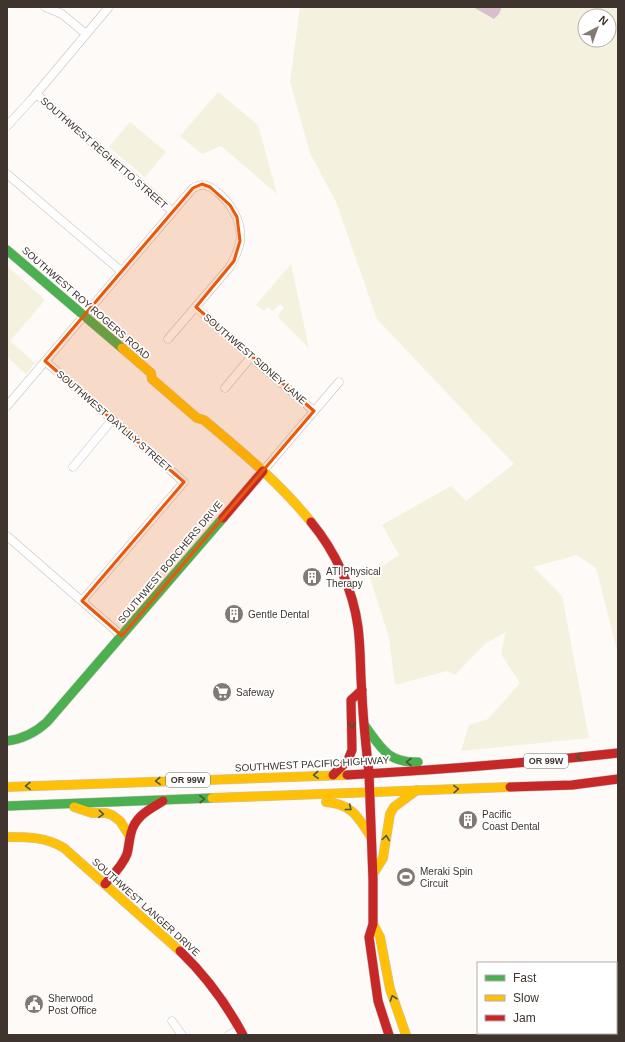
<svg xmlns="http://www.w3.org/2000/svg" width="625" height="1042" font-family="Arial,sans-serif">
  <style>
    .green { fill: #f4f2de; fill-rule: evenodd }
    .water { fill: #d8bfcb }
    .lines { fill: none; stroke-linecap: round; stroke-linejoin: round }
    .street-casing { stroke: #c8c1be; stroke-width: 9 }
    .fast-casing { stroke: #c8c1be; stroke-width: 10 }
    .slow-casing { stroke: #c8c1be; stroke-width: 10 }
    .jam-casing { stroke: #c8c1be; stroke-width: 10 }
    .street { stroke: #fffefe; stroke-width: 8 }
    .fast { stroke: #4caf50; stroke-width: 9 }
    .slow { stroke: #ffc107; stroke-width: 9 }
    .jam { stroke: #c62828; stroke-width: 9 }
    .oneway { stroke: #435938 }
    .marked { fill: #e8590c; fill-opacity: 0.2; stroke: #e8590c; stroke-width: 3; stroke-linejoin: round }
    .labels { text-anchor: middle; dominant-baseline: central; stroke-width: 3.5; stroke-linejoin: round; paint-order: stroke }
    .shield { fill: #fff; stroke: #79716d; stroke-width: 1 }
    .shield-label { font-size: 9px; font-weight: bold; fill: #3f342e }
    .street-label { font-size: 10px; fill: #3f342e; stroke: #fff }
    .poi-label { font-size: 10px; fill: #3f342e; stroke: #fff; text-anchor: start }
  </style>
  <rect width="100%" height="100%" fill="#fdfaf8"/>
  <g class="green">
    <path d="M300 7H618V654L596 568 577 555 533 567 562 596 589 738 461 751 469 725 488 719 520 683 501 654 506 632 486 643 455 675 447 671 395 685 389 637 369 575 399 555 382 525 451 486 466 501 514 464 377 319 336 202 310 153 290 82ZM585 16H609V40H585Z"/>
    <path d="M218 92 258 125 277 194 221 146 202 154 180 136Z"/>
    <path d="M130 122 166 152 145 177 109 147Z"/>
    <path d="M291 264 309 348 280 319 278 315 284 308 280 304 273 311 268 307 264 311 256 305Z"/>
    <path d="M7 266 45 300 10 341 35 363 26 374 7 357Z"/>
  </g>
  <path class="water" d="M473 7H500L501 9 499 14 494 19Z"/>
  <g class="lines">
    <defs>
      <g id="street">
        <path d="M45 7 62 14 86 34"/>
        <path d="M36 94 172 211"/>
        <path d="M7 126 31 100 109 7"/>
        <path d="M7 174 121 271"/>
        <path d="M196 307 251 357 314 411"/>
        <path d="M45 361 184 482 82 601"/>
        <path d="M225 388 251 357"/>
        <path d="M7 406 193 188C196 187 199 185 202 185 207 185 212 188 216 191 231 203 243 222 240 242 238 252 234 260 229 268L168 339"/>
        <path d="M73 467 112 420"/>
        <path d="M263 471 339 382"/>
        <path d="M7 536 122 636"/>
        <path d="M172 1021 182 1035"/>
        <path d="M229 1035 240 1029"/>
      </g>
      <g id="fast">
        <path d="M7 250 122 348"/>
        <path d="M365 726C381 748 388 763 418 762"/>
        <path d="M7 741C23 739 35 733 47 722L223 518"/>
        <path d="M7 806 212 798"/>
      </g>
      <g id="slow">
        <path d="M122 348 151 373 152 379 197 418 204 420C242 452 280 483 311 522"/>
        <path d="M7 787 347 775"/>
        <path d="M212 798 510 787"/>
        <path d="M326 802C352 804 358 817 371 837"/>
        <path d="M74 807 92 813H106L112 815 120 821 129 835"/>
        <path d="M7 837C28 837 46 837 64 848L180 951"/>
        <path d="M373 874 383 858 390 814 394 807 417 790"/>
        <path d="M373 924 380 937 390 989 406 1035"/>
      </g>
      <g id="jam">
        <path d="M223 518 263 471"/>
        <path d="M311 522C335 551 353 589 358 627 361 649 360 672 362 694 363 720 366 747 369 773"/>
        <path d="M369 773 373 880V924L369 937 378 1001 389 1035"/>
        <path d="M333 775 348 760 352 750 351 700 362 690"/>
        <path d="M347 775C438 770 528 763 618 753"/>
        <path d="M510 787 572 785 618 779"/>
        <path d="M105 884C113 875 123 865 127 854 129 847 129 840 131 833 135 816 150 809 163 801"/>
        <path d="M180 951C206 976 226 1003 243 1035"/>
      </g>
    </defs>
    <use href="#street" class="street-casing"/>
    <use href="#fast" class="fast-casing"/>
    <use href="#slow" class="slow-casing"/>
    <use href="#jam" class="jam-casing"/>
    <use href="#street" class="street"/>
    <use href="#fast" class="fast"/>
    <use href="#slow" class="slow"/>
    <use href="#jam" class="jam"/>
  </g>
  <defs><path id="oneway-chevron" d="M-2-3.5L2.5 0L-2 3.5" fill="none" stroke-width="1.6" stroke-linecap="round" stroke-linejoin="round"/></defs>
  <g class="oneway">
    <use href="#oneway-chevron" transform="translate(352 725) rotate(88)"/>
    <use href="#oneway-chevron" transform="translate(579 757) rotate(173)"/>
    <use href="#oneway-chevron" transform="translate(409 762) rotate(-180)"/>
    <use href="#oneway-chevron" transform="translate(316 775) rotate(177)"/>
    <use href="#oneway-chevron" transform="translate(158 781) rotate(178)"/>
    <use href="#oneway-chevron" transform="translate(28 786) rotate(178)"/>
    <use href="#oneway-chevron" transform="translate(456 789) rotate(-2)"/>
    <use href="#oneway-chevron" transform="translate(202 799) rotate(-2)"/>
    <use href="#oneway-chevron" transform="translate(349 808) rotate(39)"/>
    <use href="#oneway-chevron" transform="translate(101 814) rotate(4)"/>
    <use href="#oneway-chevron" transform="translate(386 838) rotate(-82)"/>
    <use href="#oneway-chevron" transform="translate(393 998) rotate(-109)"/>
  </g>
  <path class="marked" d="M202 184 210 187 230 205 237 217 240 241 234 261 196 307 314 411 122 636 82 601 184 482 45 361 193 188Z"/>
  <defs>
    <symbol id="building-disc" viewBox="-11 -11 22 22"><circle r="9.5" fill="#827975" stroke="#fff"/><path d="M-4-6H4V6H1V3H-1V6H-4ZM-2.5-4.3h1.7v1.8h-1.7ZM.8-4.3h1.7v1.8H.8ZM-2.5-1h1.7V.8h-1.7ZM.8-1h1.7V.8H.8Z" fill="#fff"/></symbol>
    <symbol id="supermarket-disc" viewBox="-11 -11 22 22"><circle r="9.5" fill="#827975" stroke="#fff"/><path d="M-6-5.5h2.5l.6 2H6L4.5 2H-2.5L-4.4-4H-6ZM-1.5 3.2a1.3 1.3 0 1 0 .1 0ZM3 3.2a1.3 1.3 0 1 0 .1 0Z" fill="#fff"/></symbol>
    <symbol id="stadium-disc" viewBox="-11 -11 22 22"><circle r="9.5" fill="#827975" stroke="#fff"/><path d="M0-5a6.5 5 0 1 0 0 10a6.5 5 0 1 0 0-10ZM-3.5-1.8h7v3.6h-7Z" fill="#fff"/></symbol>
    <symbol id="civic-disc" viewBox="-11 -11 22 22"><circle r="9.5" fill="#827975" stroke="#fff"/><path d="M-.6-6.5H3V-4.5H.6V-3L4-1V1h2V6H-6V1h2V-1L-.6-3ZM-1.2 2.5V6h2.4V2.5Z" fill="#fff"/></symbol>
  </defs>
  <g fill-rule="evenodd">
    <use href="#building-disc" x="301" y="566" width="22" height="22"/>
    <use href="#building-disc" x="223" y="603" width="22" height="22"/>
    <use href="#supermarket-disc" x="211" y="681" width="22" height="22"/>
    <use href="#building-disc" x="457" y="809" width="22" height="22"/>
    <use href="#stadium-disc" x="395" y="866" width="22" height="22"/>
    <use href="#civic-disc" x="23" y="993" width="22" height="22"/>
  </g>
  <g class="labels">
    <g class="shield">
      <rect x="524" y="754" width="44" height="14" rx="3"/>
      <rect x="166" y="773" width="44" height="14" rx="3"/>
    </g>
    <g class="shield-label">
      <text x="546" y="761">OR 99W</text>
      <text x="188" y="780">OR 99W</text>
    </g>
    <g class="street-label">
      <text transform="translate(104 153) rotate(41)">SOUTHWEST REGHETTO STREET</text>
      <text transform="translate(86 303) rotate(41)">SOUTHWEST ROY ROGERS ROAD</text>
      <text transform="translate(255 359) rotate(41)">SOUTHWEST SIDNEY LANE</text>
      <text transform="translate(114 421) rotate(41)">SOUTHWEST DAYLILY STREET</text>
      <text transform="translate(170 562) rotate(-50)">SOUTHWEST BORCHERS DRIVE</text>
      <text transform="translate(312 764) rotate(-3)">SOUTHWEST PACIFIC HIGHWAY</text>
      <text transform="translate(146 907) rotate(42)">SOUTHWEST LANGER DRIVE</text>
    </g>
    <g class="poi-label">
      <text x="326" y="571">ATI Physical<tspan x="326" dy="12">Therapy</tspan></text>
      <text x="248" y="614">Gentle Dental</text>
      <text x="236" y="692">Safeway</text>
      <text x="482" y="814">Pacific<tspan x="482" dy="12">Coast Dental</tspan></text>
      <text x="420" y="871">Meraki Spin<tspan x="420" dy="12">Circuit</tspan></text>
      <text x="48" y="998">Sherwood<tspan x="48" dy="12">Post Office</tspan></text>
    </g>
  </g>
  <rect width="625" height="1042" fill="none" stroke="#3f342e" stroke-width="16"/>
  <rect x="477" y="962" width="140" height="72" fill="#ffffff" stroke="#b2aeab"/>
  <rect x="485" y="975" width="20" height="6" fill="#4caf50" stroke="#b2aeab"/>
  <text x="513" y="982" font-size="12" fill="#3f342e">Fast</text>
  <rect x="485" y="995" width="20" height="6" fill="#ffc107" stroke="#b2aeab"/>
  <text x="513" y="1002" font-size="12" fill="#3f342e">Slow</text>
  <rect x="485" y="1015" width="20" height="6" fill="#c62828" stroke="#b2aeab"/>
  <text x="513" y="1022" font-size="12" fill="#3f342e">Jam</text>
  <g transform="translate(597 28) rotate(41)"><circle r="19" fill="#ffffff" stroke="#b2aeab"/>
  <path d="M0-3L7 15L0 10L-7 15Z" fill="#827975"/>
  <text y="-6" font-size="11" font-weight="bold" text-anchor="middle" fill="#3f342e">N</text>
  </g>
</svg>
